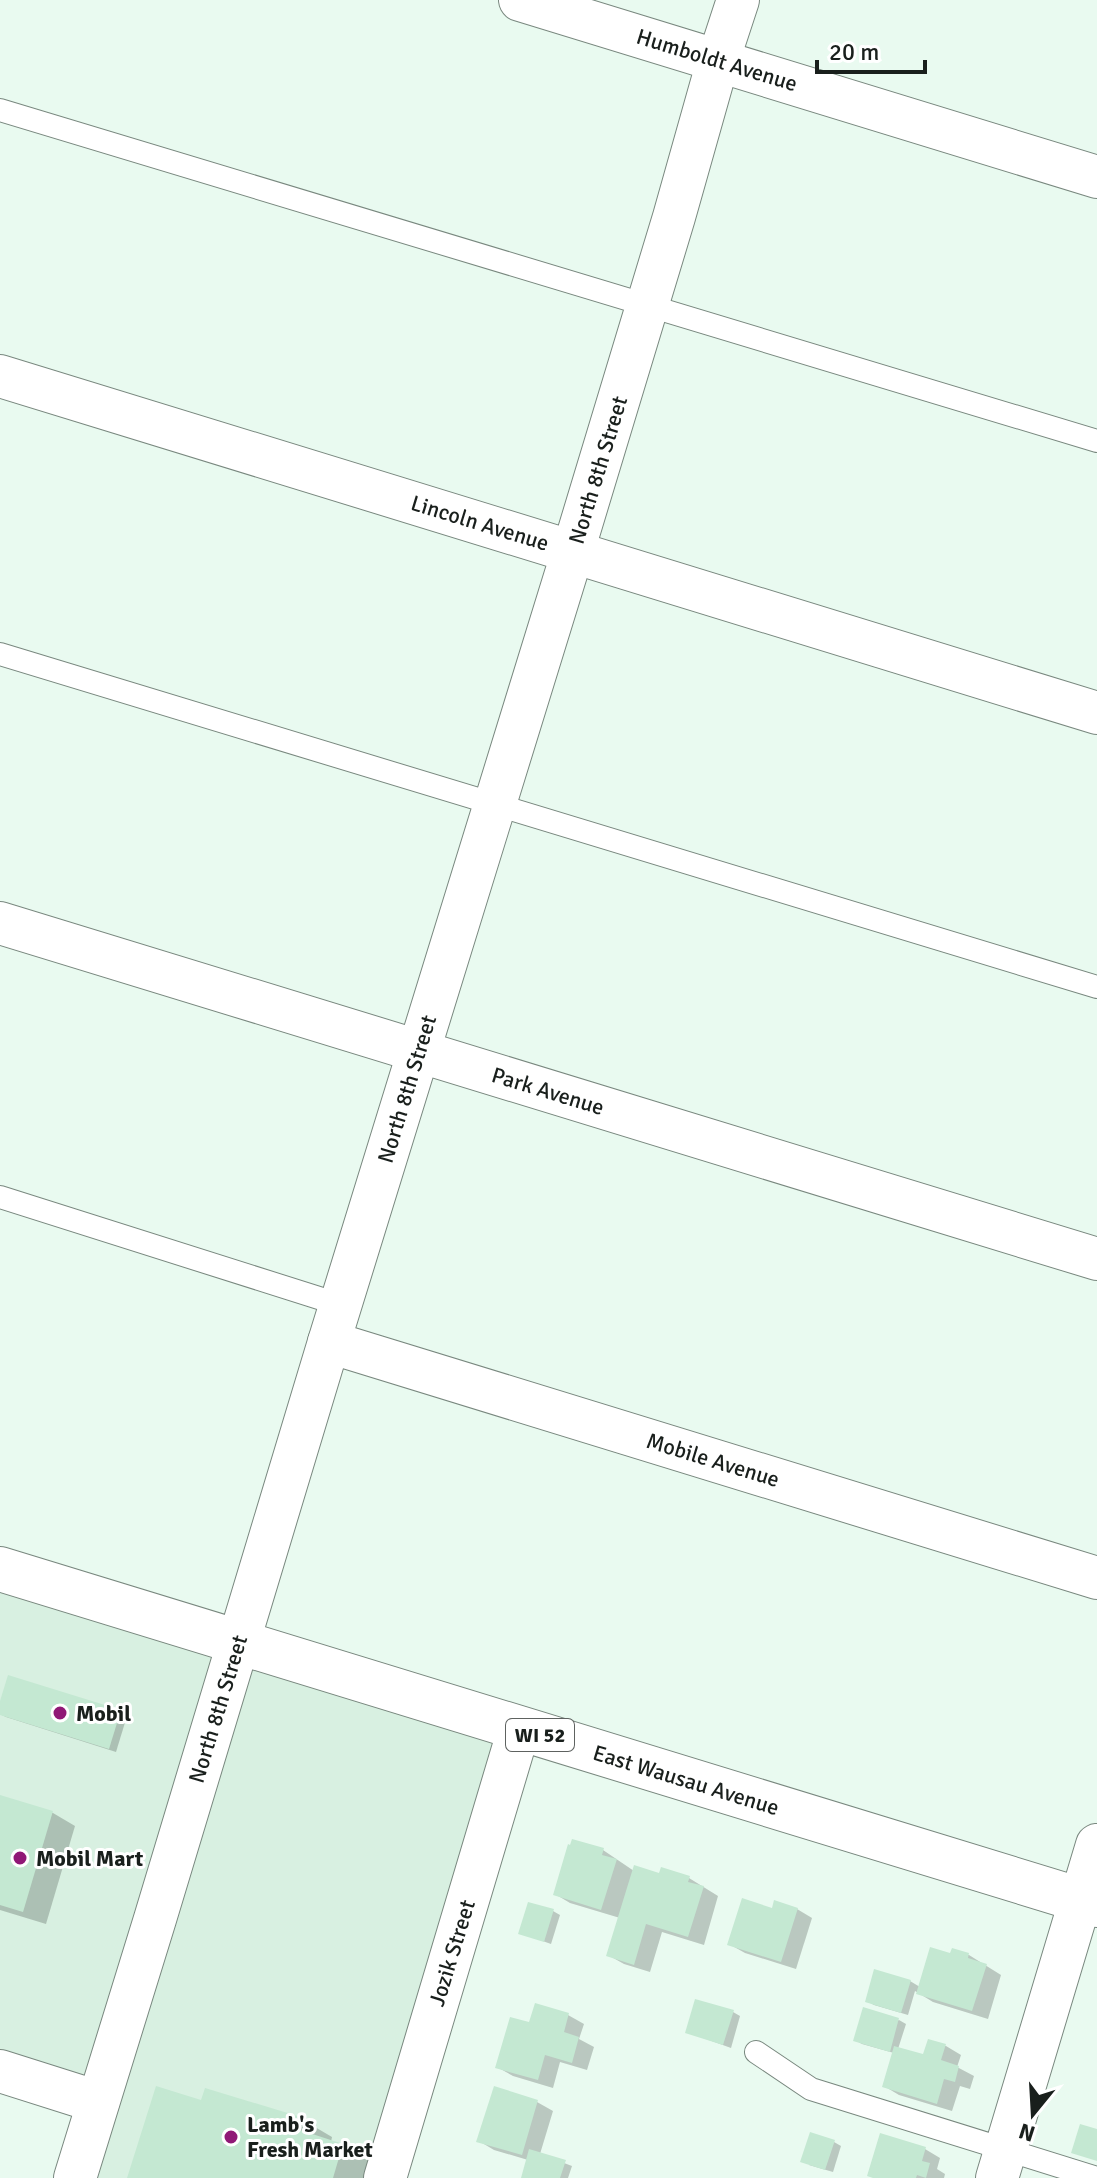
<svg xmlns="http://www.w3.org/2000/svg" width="1097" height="2178" font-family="Signika,sans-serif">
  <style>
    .built { fill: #d8f0e1 }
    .shadow { fill: #0003 }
    .building { fill: #c4e8d2 }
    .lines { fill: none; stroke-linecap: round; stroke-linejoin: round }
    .service-casing { stroke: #79887f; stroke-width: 24 }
    .minor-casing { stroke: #79887f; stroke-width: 44 }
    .primary-casing { stroke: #79887f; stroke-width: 46 }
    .service { stroke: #fff; stroke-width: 22 }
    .minor { stroke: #fff; stroke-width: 42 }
    .primary { stroke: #fff; stroke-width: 44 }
    .poi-dot { fill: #901876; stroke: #fff; stroke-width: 3 }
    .labels { text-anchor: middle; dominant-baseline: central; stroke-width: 6; stroke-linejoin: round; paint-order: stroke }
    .shield { fill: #fff; stroke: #5e6260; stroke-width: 2 }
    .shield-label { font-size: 20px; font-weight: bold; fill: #191f1c }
    .street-label { font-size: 22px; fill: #191f1c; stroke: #fff }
    .poi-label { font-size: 22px; font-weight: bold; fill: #191f1c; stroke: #fff; text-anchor: start }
  </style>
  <rect width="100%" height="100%" fill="#e9faf0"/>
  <path class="built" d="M0 1589 523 1732 386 2178H78L104 2092 0 2061Z"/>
  <g class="shadow">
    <path d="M0 1708 120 1712 127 1716 116 1752 6 1717 0 1714Z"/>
    <path d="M0 1797 53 1813 75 1826 46 1924 0 1910Z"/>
    <path d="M603 1850 634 1871 660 1875 662 1869 689 1878 718 1896 704 1945 662 1932 650 1972 624 1964 608 1955 620 1918 570 1903 555 1894Z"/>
    <path d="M797 1909 812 1918 796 1969 745 1953 729 1944 773 1910Z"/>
    <path d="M553 1911 560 1915 551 1944 520 1933Z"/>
    <path d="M952 1955H969L1001 1975 988 2019 933 2002 915 1991 908 2015 874 2005 867 2001 910 1981 920 1987Z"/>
    <path d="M733 2012 740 2016 731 2048 687 2032Z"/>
    <path d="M568 2015 584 2024 579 2039 594 2047 587 2070 560 2062 553 2088 513 2076 497 2067 530 2025Z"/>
    <path d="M899 2020 906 2024 898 2049 925 2057 929 2042 946 2046 961 2055 957 2067 974 2076 970 2089 960 2086 952 2111 899 2095 884 2086 894 2053 862 2044 855 2040Z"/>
    <path d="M203 2102 303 2120 332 2137 331 2142 342 2146 372 2163 367 2178H129Z"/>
    <path d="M537 2102 553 2111 540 2154 572 2166 568 2178H523L528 2160 494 2150 479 2141Z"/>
    <path d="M834 2142 841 2146 833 2172 809 2165Z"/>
    <path d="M925 2149 940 2158 937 2169 945 2174 944 2178H874Z"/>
  </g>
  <g class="building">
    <path d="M8 1675 121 1710 109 1749 0 1715V1701Z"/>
    <path d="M0 1795 53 1811 23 1912 0 1905Z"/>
    <path d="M572 1839 604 1848 602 1855 617 1859 601 1910 553 1895 568 1844 570 1845Z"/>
    <path d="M634 1865 659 1873 661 1867 690 1876 688 1882 704 1886 688 1937 646 1924 634 1965 606 1956Z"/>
    <path d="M742 1898 772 1908 774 1900 798 1908 781 1962 727 1945Z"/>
    <path d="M528 1902 554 1909 544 1942 518 1934Z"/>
    <path d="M930 1947 950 1953 952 1948 969 1953 968 1958 987 1964 972 2011 916 1994Z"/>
    <path d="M874 1969 911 1980 901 2013 865 2002Z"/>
    <path d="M695 1999 734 2010 723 2045 685 2033Z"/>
    <path d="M535 2003 569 2013 564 2032 579 2037 572 2063 545 2055 538 2080 495 2068 510 2017 529 2022Z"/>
    <path d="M863 2007 899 2018 890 2052 853 2041Z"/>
    <path d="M928 2039 946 2044 941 2060 959 2066 955 2082 944 2079 937 2104 882 2087 894 2046 923 2054Z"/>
    <path d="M156 2086 201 2100 205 2088 304 2118 300 2130 343 2144 333 2178H127Z"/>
    <path d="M494 2086 538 2100 522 2155 476 2142Z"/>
    <path d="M1080 2124 1097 2129V2161L1071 2153Z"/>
    <path d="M810 2132 835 2140 825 2170 800 2162Z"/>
    <path d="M880 2133 926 2147 922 2161 930 2163 926 2178 917 2175 916 2178H873L867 2176Z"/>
    <path d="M529 2149 566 2160 560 2178H521Z"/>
  </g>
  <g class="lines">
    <defs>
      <g id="service">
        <path d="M0 110 1097 441"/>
        <path d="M0 654 1097 987"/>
        <path d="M0 1197 341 1305"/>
        <path d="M756 2052 811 2089 1097 2178"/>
      </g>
      <g id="minor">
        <path d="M520 0 1097 177"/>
        <path d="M0 376 1097 713"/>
        <path d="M0 923 1097 1259"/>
        <path d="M329 1342 1097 1578"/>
        <path d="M0 2071 98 2102"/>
        <path d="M75 2178 155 1919 329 1342 573 551 674 217 718 61 738 0"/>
        <path d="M385 2178 519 1729"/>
        <path d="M997 2178 1097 1845"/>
      </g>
      <path id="primary" d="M0 1569 1097 1905"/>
    </defs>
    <use href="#service" class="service-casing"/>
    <use href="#minor" class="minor-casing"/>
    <use href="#primary" class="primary-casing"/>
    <use href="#service" class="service"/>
    <use href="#minor" class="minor"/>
    <use href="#primary" class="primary"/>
  </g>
  <g class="poi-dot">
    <circle cx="60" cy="1713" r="8"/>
    <circle cx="20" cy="1858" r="8"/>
    <circle cx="231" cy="2137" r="8"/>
  </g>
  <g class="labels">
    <rect class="shield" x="506" y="1719" width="68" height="32" rx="6"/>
    <g class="shield-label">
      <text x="540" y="1735">WI 52</text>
    </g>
    <g class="street-label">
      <text transform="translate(717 60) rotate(17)">Humboldt Avenue</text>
      <text transform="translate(598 470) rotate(-73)">North 8th Street</text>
      <text transform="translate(480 523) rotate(17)">Lincoln Avenue</text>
      <text transform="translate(407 1089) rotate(-73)">North 8th Street</text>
      <text transform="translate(548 1091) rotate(17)">Park Avenue</text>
      <text transform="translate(713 1460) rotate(17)">Mobile Avenue</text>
      <text transform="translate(218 1709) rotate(-73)">North 8th Street</text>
      <text transform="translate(686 1780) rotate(17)">East Wausau Avenue</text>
      <text transform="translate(452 1953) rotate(-73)">Jozik Street</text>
    </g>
    <g class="poi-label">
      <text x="76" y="1713">Mobil</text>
      <text x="36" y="1858">Mobil Mart</text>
      <text x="247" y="2124">Lamb's<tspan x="247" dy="25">Fresh Market</tspan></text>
    </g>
  </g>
  <g transform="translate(1033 2114) rotate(198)" stroke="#ffffff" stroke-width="6" paint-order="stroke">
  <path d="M0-6L14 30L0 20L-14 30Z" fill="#191f1c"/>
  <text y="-12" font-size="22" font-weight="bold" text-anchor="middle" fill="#191f1c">N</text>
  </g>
  <path d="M817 60v12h108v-12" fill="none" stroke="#191f1c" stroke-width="4"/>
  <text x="829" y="60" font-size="24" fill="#191f1c" stroke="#ffffff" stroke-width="6" paint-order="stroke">20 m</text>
</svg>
